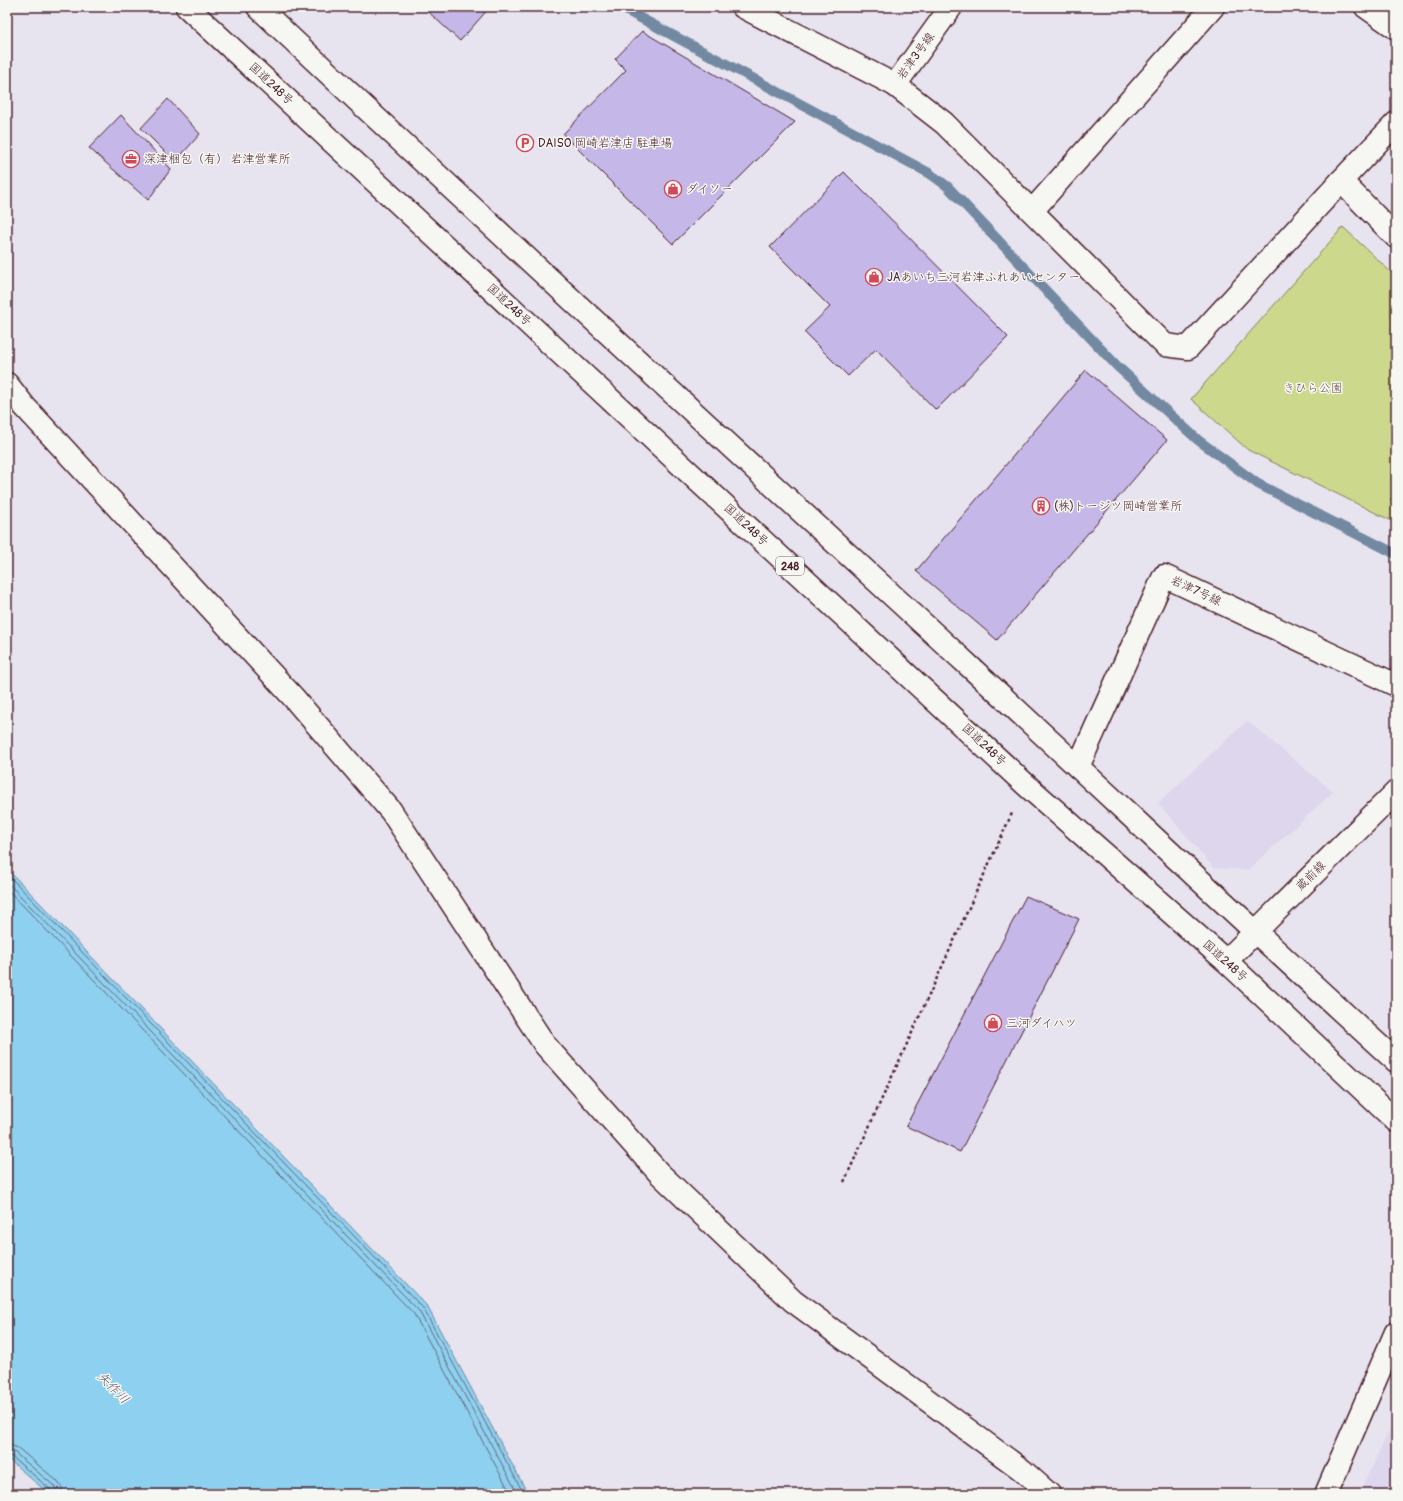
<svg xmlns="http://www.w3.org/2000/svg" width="1403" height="1501" font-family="Pangolin,'Klee One',sans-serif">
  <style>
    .built { fill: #ddd6ed }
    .green { fill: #ccd88c; stroke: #8b7c5c }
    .water { fill: #8ed0ef; stroke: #7389a1 }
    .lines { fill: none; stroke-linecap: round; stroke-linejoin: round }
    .shore { stroke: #656679; stroke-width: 1 }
    .stream { stroke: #7389a1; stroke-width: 10 }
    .building { fill: #c5b7e8; stroke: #4a1f2b }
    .minor-casing { stroke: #4a1f2b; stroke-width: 25 }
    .highway-casing { stroke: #4a1f2b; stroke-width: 25 }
    .path { stroke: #4a1f2b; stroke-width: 2.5; stroke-dasharray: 3 3; stroke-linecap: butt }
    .minor { stroke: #f6f6f2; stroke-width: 22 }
    .highway { stroke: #f6f6f2; stroke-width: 22 }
    .labels { text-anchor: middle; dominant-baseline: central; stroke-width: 3; stroke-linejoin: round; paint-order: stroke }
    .shield { fill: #f6f6f2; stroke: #7e6067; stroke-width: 1 }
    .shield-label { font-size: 11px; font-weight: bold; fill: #4a1f2b }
    .street-label { font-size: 12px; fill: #4a1f2b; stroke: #f6f6f2 }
    .poi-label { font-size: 12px; fill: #4a1f2b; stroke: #f6f6f2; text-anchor: start }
    .park-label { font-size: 12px; fill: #6a4d43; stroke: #f6f6f2 }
    .water-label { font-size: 13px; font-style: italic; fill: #5e5466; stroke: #f6f6f2 }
  </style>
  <rect width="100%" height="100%" fill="#e7e3ef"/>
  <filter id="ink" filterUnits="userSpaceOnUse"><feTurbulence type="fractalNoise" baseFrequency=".025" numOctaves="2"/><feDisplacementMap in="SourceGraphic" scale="8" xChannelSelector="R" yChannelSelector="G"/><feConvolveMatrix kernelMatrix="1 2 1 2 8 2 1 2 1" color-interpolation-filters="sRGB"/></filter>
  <g filter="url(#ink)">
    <g class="built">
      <path d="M1247 721 1333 792 1248 870 1214 868 1158 803Z"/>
      <path d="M1396 1417V1494H1359Z"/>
    </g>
    <path class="green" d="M1343 227 1396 277V523L1248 450 1191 399Z"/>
    <path class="water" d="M7 871 15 877 427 1306 528 1494H49L7 1458Z"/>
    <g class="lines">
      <g class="shore">
        <path d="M7 876 13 880 423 1308 524 1494"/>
        <path d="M7 882 419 1311 518 1494"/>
        <path d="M7 889 414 1314 511 1494"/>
        <path d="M7 1444 18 1448 57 1481 62 1488V1494"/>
        <path d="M7 1450 14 1452 53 1485 56 1489V1494"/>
        <path d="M7 1456H11L50 1489 51 1494"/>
      </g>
      <path class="stream" d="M620 7 929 173 947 186 1117 366 1198 440 1258 484 1396 554"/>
    </g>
    <g class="building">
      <path d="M423 7H490L460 41Z"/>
      <path d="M642 31 795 122 673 244 563 134 626 70 615 59Z"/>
      <path d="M168 99 200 134 175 162 141 128Z"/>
      <path d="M121 115 171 169 148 200 89 148Z"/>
      <path d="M844 172 1008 337 936 410 876 349 848 376 804 332 830 307 770 247Z"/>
      <path d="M1086 370 1167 440 997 640 916 571Z"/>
      <path d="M1396 494V505L1390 500Z"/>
      <path d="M1026 896 1079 919 960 1152 906 1126Z"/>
    </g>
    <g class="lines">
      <defs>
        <g id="minor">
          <path d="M743 7 895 85 944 123 1165 345 1188 348 1341 181 1396 123"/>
          <path d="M1366 7 1396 28"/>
          <path d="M895 85 951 7"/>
          <path d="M1341 181 1396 237"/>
          <path d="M1032 211 1213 7"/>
          <path d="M7 384 25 407 293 697 391 811 545 1045 659 1173 793 1301 1022 1470 1049 1494"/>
          <path d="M1078 767 1164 576 1396 685"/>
          <path d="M1226 961 1396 792"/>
          <path d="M1326 1494 1396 1332"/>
        </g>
        <g id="highway">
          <path d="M187 7 1025 784 1226 961 1396 1121"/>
          <path d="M258 7C492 228 730 446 967 664 1110 796 1252 930 1396 1061"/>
        </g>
      </defs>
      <use href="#minor" class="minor-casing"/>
      <use href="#highway" class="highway-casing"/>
      <path class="path" d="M844 1182 1013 811"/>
      <use href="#minor" class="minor"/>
      <use href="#highway" class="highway"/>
    </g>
  </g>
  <defs>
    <symbol id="parking-ring" viewBox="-11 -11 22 22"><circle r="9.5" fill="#f6f6f2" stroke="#d1495b" stroke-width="1.5"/><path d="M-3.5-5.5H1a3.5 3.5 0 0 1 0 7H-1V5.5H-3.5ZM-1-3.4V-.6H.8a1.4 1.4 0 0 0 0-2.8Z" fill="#d1495b"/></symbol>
    <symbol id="office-ring" viewBox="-11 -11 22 22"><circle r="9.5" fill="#f6f6f2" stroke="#d1495b" stroke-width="1.5"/><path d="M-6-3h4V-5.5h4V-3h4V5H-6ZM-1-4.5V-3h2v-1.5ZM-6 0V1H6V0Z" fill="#d1495b"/></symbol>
    <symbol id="shop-ring" viewBox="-11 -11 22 22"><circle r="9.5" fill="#f6f6f2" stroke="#d1495b" stroke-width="1.5"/><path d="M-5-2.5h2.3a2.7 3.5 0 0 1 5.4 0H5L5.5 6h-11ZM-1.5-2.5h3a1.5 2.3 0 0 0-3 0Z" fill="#d1495b"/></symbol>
    <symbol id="building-ring" viewBox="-11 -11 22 22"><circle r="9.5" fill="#f6f6f2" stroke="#d1495b" stroke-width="1.5"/><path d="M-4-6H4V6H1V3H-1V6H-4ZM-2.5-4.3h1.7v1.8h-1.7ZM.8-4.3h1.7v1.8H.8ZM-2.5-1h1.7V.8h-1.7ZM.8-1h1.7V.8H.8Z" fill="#d1495b"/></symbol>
  </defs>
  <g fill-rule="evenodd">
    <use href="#parking-ring" x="515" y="133" width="20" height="20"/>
    <use href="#office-ring" x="121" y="149" width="20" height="20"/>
    <use href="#shop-ring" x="663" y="179" width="20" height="20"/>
    <use href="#shop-ring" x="864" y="267" width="20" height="20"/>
    <use href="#building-ring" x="1031" y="496" width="20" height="20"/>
    <use href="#shop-ring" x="983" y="1013" width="20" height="20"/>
  </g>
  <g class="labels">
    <rect class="shield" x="776" y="557" width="28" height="18" rx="3"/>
    <g class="shield-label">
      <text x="790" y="566">248</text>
    </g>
    <g class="street-label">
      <text transform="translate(916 56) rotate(-54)">岩津3号線</text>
      <text transform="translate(271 84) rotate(43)">国道248号</text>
      <text transform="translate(509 305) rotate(43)">国道248号</text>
      <text transform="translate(746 525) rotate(43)">国道248号</text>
      <text transform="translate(1196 591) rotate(25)">岩津7号線</text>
      <text transform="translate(984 745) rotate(43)">国道248号</text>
      <text transform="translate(1311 876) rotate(-45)">蔵前線</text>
      <text transform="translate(1225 961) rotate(42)">国道248号</text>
    </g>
    <g class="poi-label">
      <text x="538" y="143">DAISO 岡崎岩津店 駐車場</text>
      <text x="144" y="159">深津梱包（有） 岩津営業所</text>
      <text x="686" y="189">ダイソー</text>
      <text x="887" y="277">JAあいち三河岩津ふれあいセンター</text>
      <text x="1054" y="506">(株)トージツ岡崎営業所</text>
      <text x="1006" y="1023">三河ダイハツ</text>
    </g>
    <g class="park-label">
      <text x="1313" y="388">きひら公園</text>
    </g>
    <g class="water-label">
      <text transform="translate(113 1388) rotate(45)">矢作川</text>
    </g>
  </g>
  <rect width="1403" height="1501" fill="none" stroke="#f6f6f2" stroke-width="24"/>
  <rect x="12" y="12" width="1379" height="1477" fill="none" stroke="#4a1f2b" stroke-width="1.5" filter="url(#ink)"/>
</svg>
